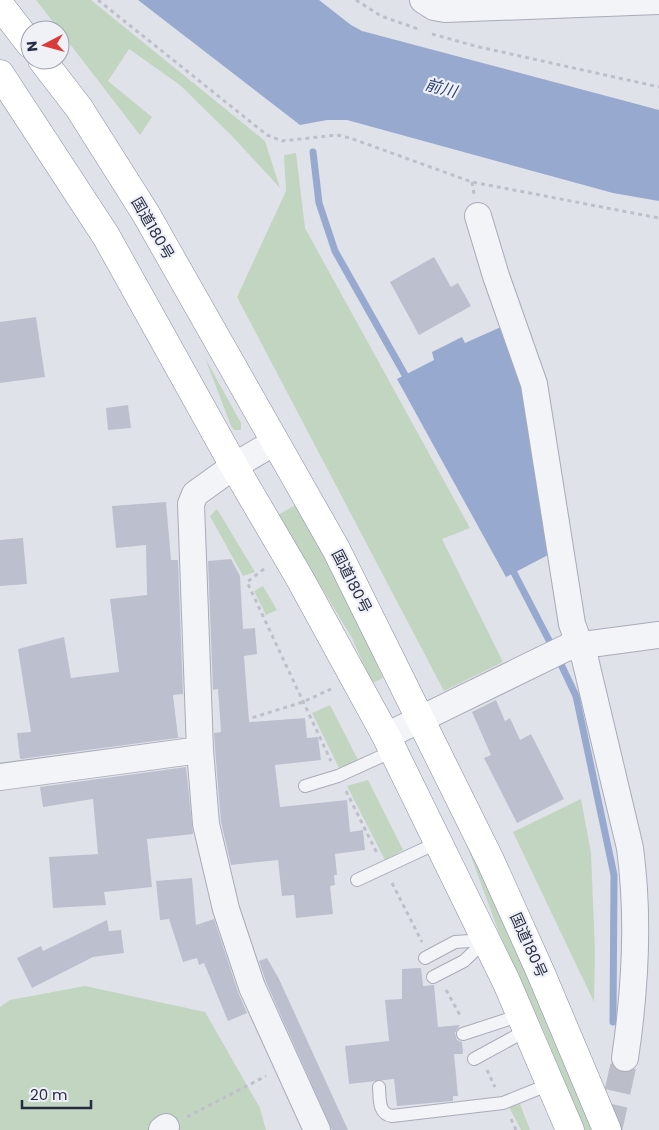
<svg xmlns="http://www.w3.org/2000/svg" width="659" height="1130" font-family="Poppins,'Noto Sans JP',sans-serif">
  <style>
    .green { fill: #c2d5c0 }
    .water { fill: #97a9ce }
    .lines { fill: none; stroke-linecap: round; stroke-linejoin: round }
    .stream { stroke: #97a9ce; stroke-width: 7 }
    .building { fill: #bcc0ce }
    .minor-tunnel { stroke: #bbbec9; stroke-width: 26; stroke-dasharray: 26 13; stroke-linecap: butt }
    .service-casing { stroke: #a8abb8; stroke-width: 14 }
    .minor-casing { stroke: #a8abb8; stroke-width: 28 }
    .trunk-casing { stroke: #858ca2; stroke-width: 29 }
    .path { stroke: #bec0c9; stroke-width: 3; stroke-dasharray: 4 4; stroke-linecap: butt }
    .service { stroke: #f3f4f8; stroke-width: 12 }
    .minor { stroke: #f3f4f8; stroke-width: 26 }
    .trunk { stroke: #fff; stroke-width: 28 }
    .labels { text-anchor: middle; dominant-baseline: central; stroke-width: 4.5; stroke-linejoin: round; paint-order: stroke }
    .street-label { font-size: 15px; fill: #262c43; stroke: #eff1f7 }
    .water-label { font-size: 16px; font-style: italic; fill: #2c437b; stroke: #eff1f7 }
  </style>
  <rect width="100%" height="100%" fill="#e0e2ea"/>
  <g class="green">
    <path d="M36 0H91L265 141 280 188 232 136 180 85 129 49 108 81 152 117 140 135Z"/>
    <path d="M296 153 305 228 470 528 442 539 503 662 444 691 237 297 286 191 284 155Z"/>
    <path d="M205 358 241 423V430H234L231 426Z"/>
    <path d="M297 504 362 631 383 678 372 683 352 638 278 515Z"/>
    <path d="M217 509 255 572 243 576 210 516Z"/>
    <path d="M263 586 277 610 266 615 254 591Z"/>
    <path d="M330 705 358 760 339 768 312 713Z"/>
    <path d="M368 780 403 850 385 860 347 786Z"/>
    <path d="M581 799 591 853 595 951 594 1002 513 832Z"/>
    <path d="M462 832 541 1006 592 1130H585L542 1027 501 938Z"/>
    <path d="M85 986 205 1012 260 1108 266 1130H0V1007L10 1000Z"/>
    <path d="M520 1104 530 1130H521L509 1107Z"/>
  </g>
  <g class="water">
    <path d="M138 0H319L351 25 362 31 659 110V201L613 193 347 120H327L300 125Z"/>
    <path d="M501 327 523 387 548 555 506 577 397 379 434 360 432 352 462 337 465 343Z"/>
  </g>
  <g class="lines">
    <g class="stream">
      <path d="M313 152 319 203 335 251 409 382"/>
      <path d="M511 567 553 648"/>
      <path d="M558 658 576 696 614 875 613 1022"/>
    </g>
  </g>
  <g class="building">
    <path d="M434 257 451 287 458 283 471 306 419 335 390 282Z"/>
    <path d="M36 317 45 377 0 383V322Z"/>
    <path d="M128 405 131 428 108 430 106 408Z"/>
    <path d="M166 502 171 560H178L183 694 173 695 178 737H185L20 759 17 733 31 732 18 649 64 637 71 678 119 672 110 599 147 595 146 545 116 548 112 506Z"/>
    <path d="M23 538 27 584 0 586V540Z"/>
    <path d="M231 559 240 576 243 629 255 628 257 654 244 656 249 722 305 718 307 738 318 737 321 760 275 765 280 807 347 800 350 832 363 830 365 850 335 854 337 875H334L335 885 330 886 333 914 296 918 294 895 282 896 278 860 231 865 221 822 215 749 214 733 221 732 218 689 213 690 208 561Z"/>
    <path d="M496 700 505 721 510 718 520 740 531 734 564 799 517 823 484 758 491 755 472 712Z"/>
    <path d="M186 767 193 834 147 839 152 887 104 892 106 905 53 908 49 857 98 854 93 799 43 807 40 787Z"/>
    <path d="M192 878 196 925 214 919 238 992 247 1013 228 1021 204 963 199 965 197 958 183 962 169 919 160 920 156 881Z"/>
    <path d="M107 920 109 931 121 930 124 953 93 957 32 988 17 958 41 946 43 951Z"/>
    <path d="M267 958 279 979 348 1130H332L266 982 259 961Z"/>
    <path d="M421 968 423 986 434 985 438 1027 460 1025 455 1033 457 1040 462 1042 463 1054H454L458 1096H453V1101L397 1106 394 1079 349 1084 345 1046 389 1041 385 1000 402 999V969Z"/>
  </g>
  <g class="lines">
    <path class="minor-tunnel" d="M609 1130 625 1058"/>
    <defs>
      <g id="service">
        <path d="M305 786 338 776 393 751"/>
        <path d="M357 880 439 842"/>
        <path d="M425 958 455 942 486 940"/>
        <path d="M433 977 464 961 486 940"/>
        <path d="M463 1034 521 1015"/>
        <path d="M474 1059 527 1030"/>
        <path d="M379 1087C380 1099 378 1114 392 1116L503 1103 550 1084"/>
      </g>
      <g id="minor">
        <path d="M423 0 434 7 445 9 659 1"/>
        <path d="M478 216 496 276 534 384 572 624 585 659 630 848C639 915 635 991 625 1058"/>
        <path d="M275 442 234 466 195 494 191 504 200 750 206 824 226 909 252 987 317 1130"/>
        <path d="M386 736 568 647 659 635"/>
        <path d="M0 777 200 750"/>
        <path d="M162 1130 166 1127"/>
      </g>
      <g id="trunk">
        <path d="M0 5 30 44"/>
        <path d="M42 60 79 108 146 214 336 549 490 860 540 971 607 1130"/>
        <path d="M0 74 106 236 234 466 299 577 386 736 506 981 570 1130"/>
      </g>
    </defs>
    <use href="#service" class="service-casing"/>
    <use href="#minor" class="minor-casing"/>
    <use href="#trunk" class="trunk-casing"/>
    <g class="path">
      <path d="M98 0 267 135 282 141 337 135 350 138 472 182 659 218"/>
      <path d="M356 0 381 16 421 30"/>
      <path d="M432 34 475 46 659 87"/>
      <path d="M472 182 474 194"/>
      <path d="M264 569 247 582 331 761"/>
      <path d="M222 727 303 702 331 689"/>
      <path d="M346 791 377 853"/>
      <path d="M392 883 422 942"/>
      <path d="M446 990 461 1017"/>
      <path d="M487 1070 495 1087"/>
      <path d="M187 1117 266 1076"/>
      <path d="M511 1119 516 1130"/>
    </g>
    <use href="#service" class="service"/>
    <use href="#minor" class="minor"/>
    <use href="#trunk" class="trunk"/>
  </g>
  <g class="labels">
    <g class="street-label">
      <text transform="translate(153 228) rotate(60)">国道180号</text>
      <text transform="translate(352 581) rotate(63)">国道180号</text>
      <text transform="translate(529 945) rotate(66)">国道180号</text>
    </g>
    <g class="water-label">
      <text transform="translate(441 88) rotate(15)">前川</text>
    </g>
  </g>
  <g transform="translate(45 45) rotate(264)"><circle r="24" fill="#eff1f7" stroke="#9fa2af"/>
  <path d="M0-4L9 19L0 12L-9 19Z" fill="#dc3a38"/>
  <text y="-8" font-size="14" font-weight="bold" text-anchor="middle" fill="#262c43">N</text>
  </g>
  <path d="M22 1100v8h69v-8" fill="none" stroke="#262c43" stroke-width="2.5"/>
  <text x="30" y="1100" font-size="15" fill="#262c43" stroke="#eff1f7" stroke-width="4" paint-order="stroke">20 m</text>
</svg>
